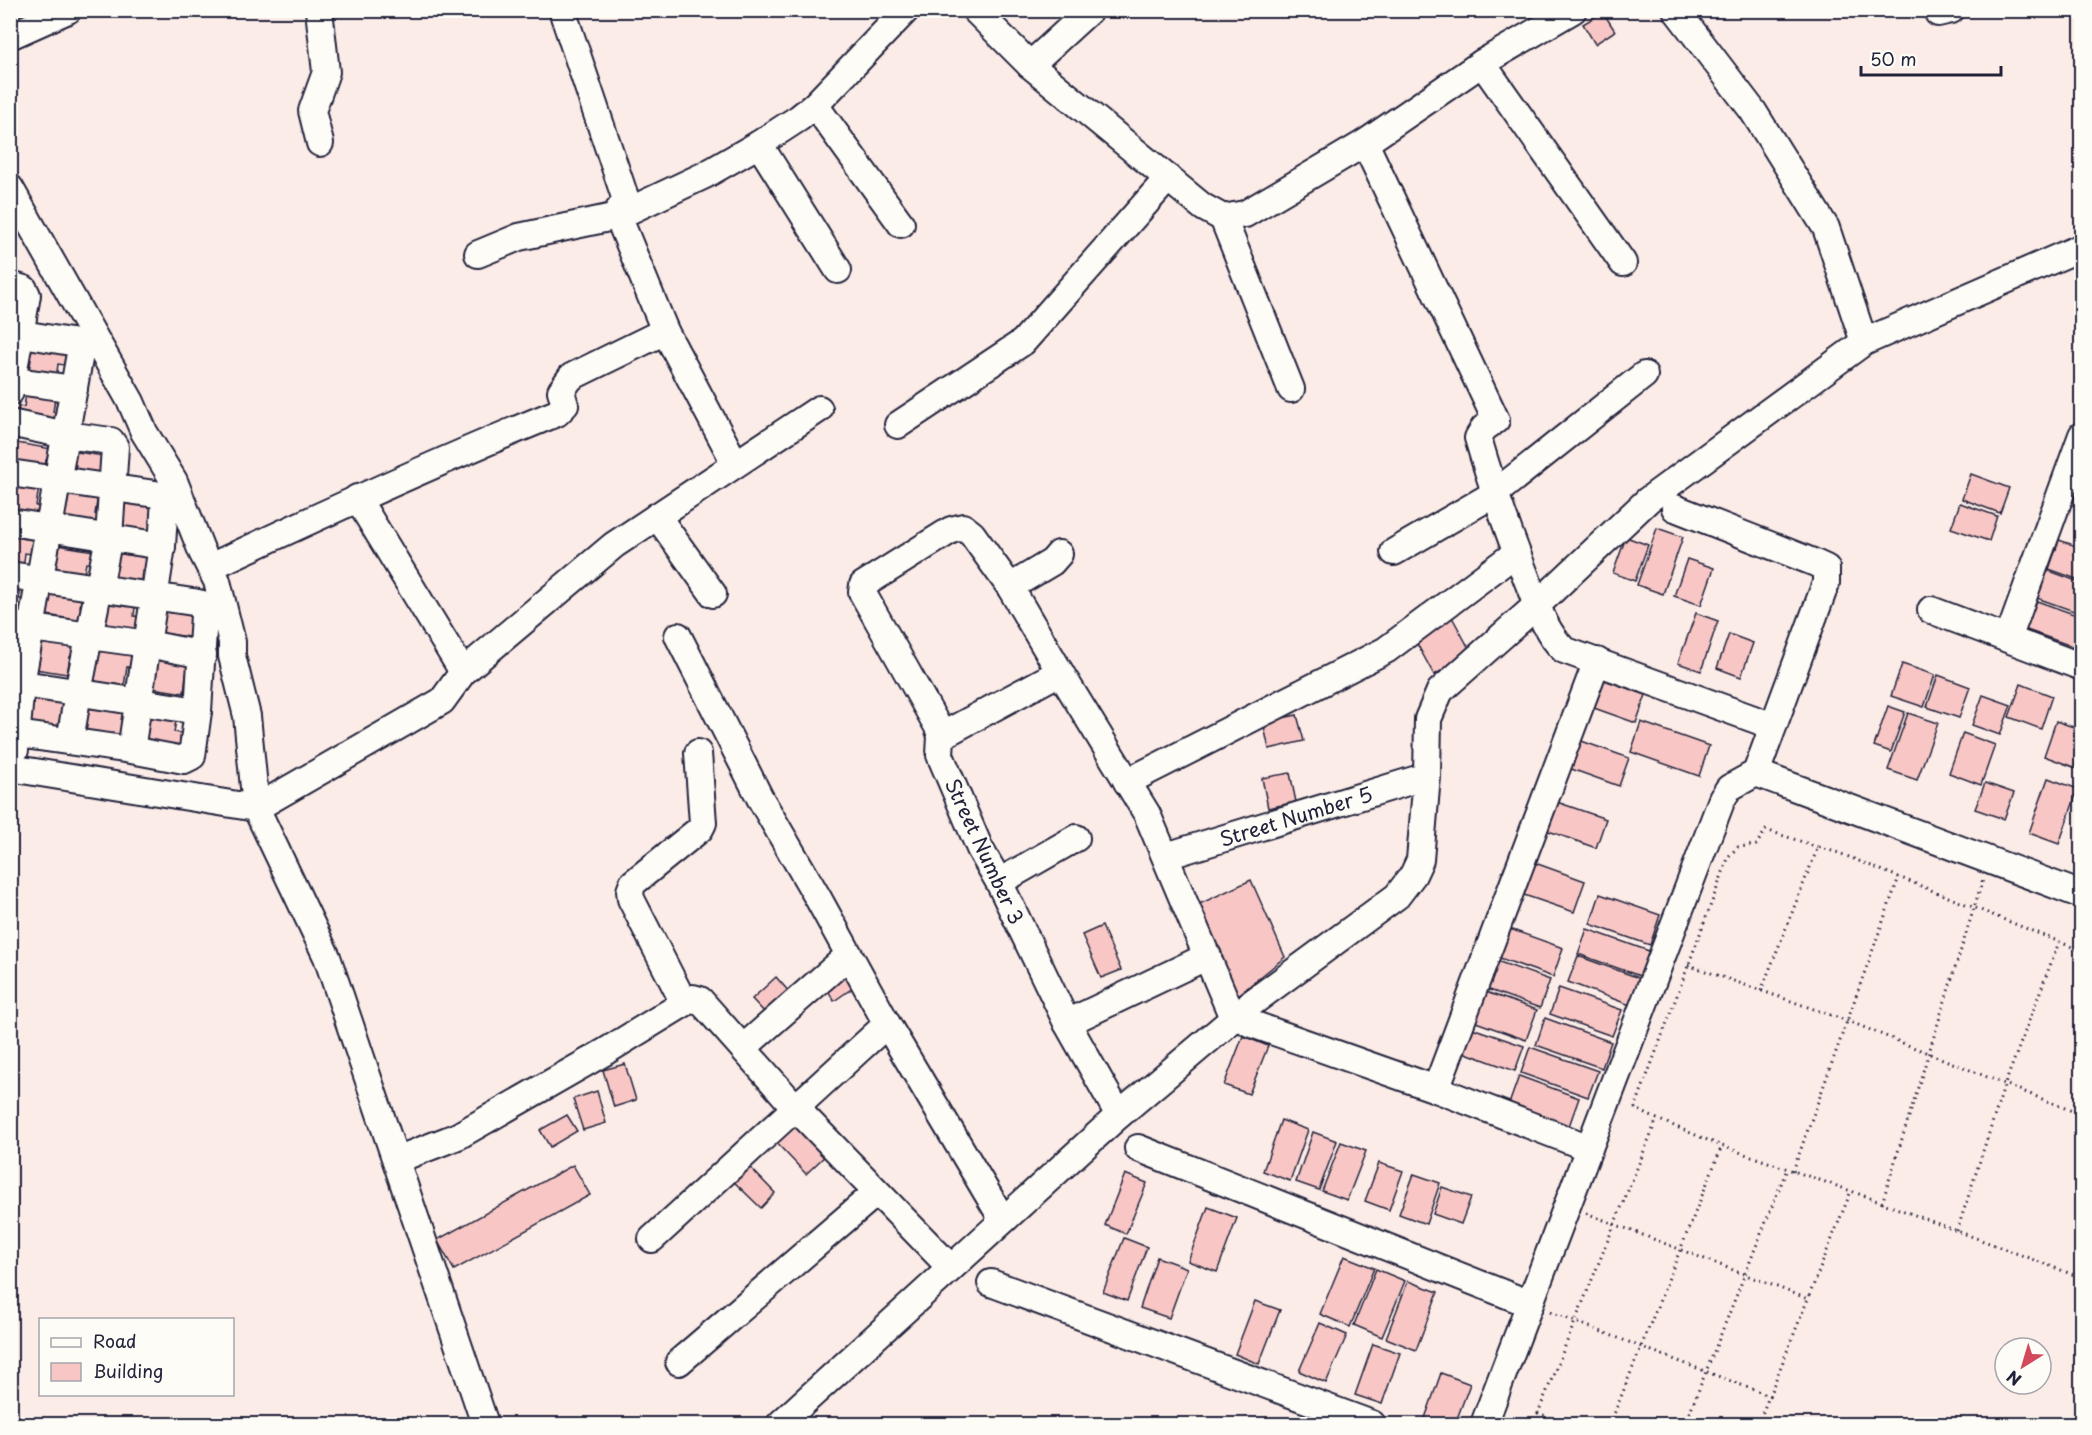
<svg xmlns="http://www.w3.org/2000/svg" width="2092" height="1435" font-family="'Playpen Sans',sans-serif">
  <style>
    .building { fill: #f8c7c5; stroke: #22223b; stroke-width: 1.5 }
    .lines { fill: none; stroke-linecap: round; stroke-linejoin: round }
    .minor-casing { stroke: #22223b; stroke-width: 30 }
    .path { stroke: #22223b; stroke-width: 3; stroke-dasharray: 1.5 4.5; stroke-linecap: butt }
    .minor { stroke: #fdfcf7; stroke-width: 26 }
    .labels { text-anchor: middle; dominant-baseline: central; stroke-width: 4.5; stroke-linejoin: round; paint-order: stroke }
    .street-label { font-size: 20px; fill: #22223b; stroke: #fdfcf7 }
  </style>
  <rect width="100%" height="100%" fill="#fcece8"/>
  <filter id="ink" filterUnits="userSpaceOnUse"><feTurbulence type="fractalNoise" baseFrequency=".0167" numOctaves="2"/><feDisplacementMap in="SourceGraphic" scale="12" xChannelSelector="R" yChannelSelector="G"/><feConvolveMatrix kernelMatrix="1 2 1 2 8 2 1 2 1" color-interpolation-filters="sRGB"/></filter>
  <g filter="url(#ink)">
    <g class="building">
      <path d="M1603 12 1615 31 1595 44 1583 24Z"/>
      <path d="M26 346 66 352 64 365 58 364 56 380 28 376 31 360 24 359Z"/>
      <path d="M27 387 56 392 53 412 59 413 57 425 17 419 19 406 24 407Z"/>
      <path d="M11 442 52 449 50 460H46L44 476 13 472 16 456 10 455Z"/>
      <path d="M70 451 111 457 99 485 73 481 76 465 68 463Z"/>
      <path d="M1971 474 2009 488 2000 513 1962 499Z"/>
      <path d="M2078 475 2082 476V508L2069 504Z"/>
      <path d="M11 483 39 487 36 506 43 507 41 520 10 515Z"/>
      <path d="M70 491 98 495 95 514 102 515 101 527 58 520 60 510 66 511Z"/>
      <path d="M126 499 152 503 149 523 157 524 155 535 116 529 118 519H123Z"/>
      <path d="M1960 503 1997 516 1989 541 1951 528Z"/>
      <path d="M1657 528 1683 537 1663 594 1637 585Z"/>
      <path d="M10 536 33 540 31 554 25 553 23 570 10 568Z"/>
      <path d="M1626 537 1648 545 1635 581 1613 573Z"/>
      <path d="M2059 540 2082 548V581L2049 569Z"/>
      <path d="M51 544 94 551 92 564 86 563 83 579 52 574Z"/>
      <path d="M109 552 150 558 148 572 142 571 140 588 111 584Z"/>
      <path d="M1687 559 1714 568 1701 605 1674 596Z"/>
      <path d="M2047 570 2082 583V614L2037 598Z"/>
      <path d="M10 578 22 580 19 599H24L21 614 10 613Z"/>
      <path d="M51 586 82 591 80 607 85 608 83 621 41 614Z"/>
      <path d="M111 594 136 598 134 616 141 617 138 631 100 625 102 611 108 612Z"/>
      <path d="M2034 600 2082 617V636L2077 648 2024 629Z"/>
      <path d="M167 602 193 607 195 638 156 632 158 617 164 618Z"/>
      <path d="M1696 613 1718 621 1701 671 1678 663Z"/>
      <path d="M1452 617 1472 654 1434 675 1414 638Z"/>
      <path d="M1729 634 1753 643 1741 677 1717 668Z"/>
      <path d="M35 640 77 646 75 658 70 657 67 674 35 669Z"/>
      <path d="M93 645 134 652 132 668 127 667 124 686 94 681 97 661 90 660Z"/>
      <path d="M151 653 194 660 192 675 186 674 184 693 152 688Z"/>
      <path d="M1902 664 1935 675 1924 707 1891 696Z"/>
      <path d="M1938 675 1970 687 1959 718 1927 707Z"/>
      <path d="M1604 680 1646 695 1636 723 1594 708Z"/>
      <path d="M2021 684 2052 696 2041 729 2009 717Z"/>
      <path d="M33 691 64 696 62 713 65 728 24 721Z"/>
      <path d="M1983 695 2011 705 2000 735 1972 725Z"/>
      <path d="M91 701 125 706 126 740 82 733 85 716H88Z"/>
      <path d="M1888 706 1905 712 1891 752 1874 746Z"/>
      <path d="M145 710 177 715 174 732 181 733 179 749 136 742Z"/>
      <path d="M1908 713 1938 723 1917 780 1888 770Z"/>
      <path d="M1297 715 1304 741 1269 749 1263 722Z"/>
      <path d="M2056 721 2082 730V753L2076 768 2044 756Z"/>
      <path d="M1641 722 1709 746 1699 776 1631 752Z"/>
      <path d="M1963 733 1995 745 1981 785 1949 773Z"/>
      <path d="M1573 738 1629 758 1619 786 1563 766Z"/>
      <path d="M1290 773 1296 802 1268 808 1262 778Z"/>
      <path d="M2048 778 2078 789 2059 844 2029 833Z"/>
      <path d="M1985 783 2014 793 2004 819 1975 809Z"/>
      <path d="M1554 801 1606 819 1596 848 1543 829Z"/>
      <path d="M1535 863 1585 881 1574 912 1524 895Z"/>
      <path d="M1251 880 1285 957 1237 996 1195 906Z"/>
      <path d="M1600 894 1660 915 1650 945 1590 924Z"/>
      <path d="M1102 926 1121 970 1101 978 1082 935Z"/>
      <path d="M1507 928 1563 948 1553 977 1497 957Z"/>
      <path d="M1587 929 1649 951 1640 976 1578 954Z"/>
      <path d="M1578 956 1639 978 1630 1005 1568 982Z"/>
      <path d="M1494 960 1550 980 1540 1008 1484 988Z"/>
      <path d="M846 967 857 985 834 1001 824 983Z"/>
      <path d="M776 977 791 994 767 1015 752 999Z"/>
      <path d="M1559 988 1622 1010 1612 1036 1550 1014Z"/>
      <path d="M1483 991 1537 1010 1526 1040 1473 1021Z"/>
      <path d="M1545 1018 1611 1042 1602 1068 1536 1045Z"/>
      <path d="M1472 1028 1524 1046 1515 1071 1463 1052Z"/>
      <path d="M1243 1036 1268 1046 1249 1094 1224 1085Z"/>
      <path d="M1530 1047 1598 1071 1588 1097 1521 1073Z"/>
      <path d="M625 1064 636 1100 614 1107 603 1070Z"/>
      <path d="M1519 1076 1579 1098 1569 1126 1509 1104Z"/>
      <path d="M597 1091 606 1123 583 1130 573 1099Z"/>
      <path d="M567 1115 577 1131 550 1147 540 1130Z"/>
      <path d="M793 1116 828 1153 806 1174 771 1137Z"/>
      <path d="M1281 1120 1308 1130 1290 1181 1263 1171Z"/>
      <path d="M1313 1132 1337 1141 1319 1190 1296 1182Z"/>
      <path d="M1341 1142 1366 1151 1347 1200 1322 1191Z"/>
      <path d="M746 1163 775 1193 761 1208 731 1179Z"/>
      <path d="M1379 1163 1403 1171 1389 1210 1365 1201Z"/>
      <path d="M573 1165 590 1195 454 1270 437 1240Z"/>
      <path d="M1125 1174 1147 1183 1126 1234 1105 1225Z"/>
      <path d="M1414 1174 1440 1183 1426 1224 1399 1214Z"/>
      <path d="M1442 1187 1471 1197 1461 1224 1433 1214Z"/>
      <path d="M1208 1207 1237 1218 1217 1272 1188 1261Z"/>
      <path d="M1124 1238 1147 1247 1127 1301 1103 1292Z"/>
      <path d="M1344 1256 1374 1268 1350 1327 1320 1314Z"/>
      <path d="M1157 1257 1187 1268 1169 1318 1140 1308Z"/>
      <path d="M1376 1269 1405 1281 1382 1337 1354 1325Z"/>
      <path d="M1408 1281 1438 1292 1416 1350 1386 1338Z"/>
      <path d="M1255 1301 1280 1310 1259 1364 1235 1354Z"/>
      <path d="M1320 1323 1347 1335 1326 1383 1299 1371Z"/>
      <path d="M1373 1344 1400 1353 1382 1404 1355 1395Z"/>
      <path d="M1441 1373 1470 1384 1455 1424H1434L1424 1421Z"/>
    </g>
    <g class="lines">
      <defs>
        <g id="minor">
          <path d="M319 10 326 72 312 111 320 143"/>
          <path d="M562 10 625 197V202L618 211V216L665 331 735 463"/>
          <path d="M975 10 1030 65"/>
          <path d="M1090 10 1030 65 1203 207 1223 218 1245 214 1365 143 1482 63 1573 10"/>
          <path d="M1676 10 1753 111 1826 228 1864 342"/>
          <path d="M1938 13 1951 10"/>
          <path d="M10 36 68 10"/>
          <path d="M1482 63 1623 263"/>
          <path d="M815 105 901 224"/>
          <path d="M1365 143 1496 420 1484 428 1478 438C1492 487 1509 534 1528 582 1537 605 1545 632 1564 650L1773 726"/>
          <path d="M759 144 838 270"/>
          <path d="M10 188 131 402 144 432 174 481 202 552 217 581 232 642V656L247 716 256 808 327 957 485 1424"/>
          <path d="M1223 218 1291 389"/>
          <path d="M478 254 519 237 618 216 705 175 759 144 799 118 815 105 906 10"/>
          <path d="M10 285 24 289 27 295 10 392"/>
          <path d="M10 332 77 343 81 348 21 684 15 750"/>
          <path d="M10 380 74 389"/>
          <path d="M10 423 66 435 111 441 115 447 109 537 78 692 70 741"/>
          <path d="M898 425 1023 342 1168 178"/>
          <path d="M10 473 162 495 165 499 162 546 131 750"/>
          <path d="M357 498 463 672"/>
          <path d="M657 516 713 594"/>
          <path d="M10 522 162 546"/>
          <path d="M1394 552 1494 494 1644 375"/>
          <path d="M210 567C325 513 440 460 557 413L565 405 561 391 571 377 665 331"/>
          <path d="M10 575 193 602 202 604 204 615 198 711 192 756 184 760 131 750 10 733"/>
          <path d="M1010 587 1052 562 1059 554"/>
          <path d="M1931 610 2082 667"/>
          <path d="M10 625 148 644 203 655"/>
          <path d="M678 636 760 798 818 898 887 1024 1003 1220"/>
          <path d="M2008 639 2082 435"/>
          <path d="M10 682 198 711"/>
          <path d="M941 736 1060 672"/>
          <path d="M10 768 256 808 442 701 463 672 614 545 819 409"/>
          <path d="M1756 773 2082 895"/>
          <path d="M1127 782 1386 650 1516 553"/>
          <path id="s1" d="M1166 856 1427 776"/>
          <path d="M999 882 1076 838"/>
          <path d="M684 1003 631 899 630 891 633 883 700 829 703 823 698 753"/>
          <path d="M1067 1023 1208 956"/>
          <path d="M1249 1023 1436 1089 1589 1148"/>
          <path d="M743 1048 849 955"/>
          <path d="M1436 1089 1597 661"/>
          <path d="M1119 1115 1067 1023 999 882 980 849 940 755 941 736 938 727 862 592 863 585 951 530 963 527 972 534 1010 587 1060 672 1147 814 1233 1018"/>
          <path d="M1138 1148 1530 1304"/>
          <path d="M396 1160 458 1136 603 1053 693 998 700 1000 795 1107 951 1268"/>
          <path d="M652 1239 887 1024"/>
          <path d="M991 1283 1372 1424"/>
          <path d="M679 1362 877 1192"/>
          <path d="M780 1424 1119 1115 1253 1002 1397 896 1413 875 1420 860 1427 776 1428 719 1440 691 1537 605 1648 500 1864 342 2082 247"/>
          <path d="M1484 1424 1722 799 1729 788 1756 773 1826 583V568L1813 562 1675 508"/>
        </g>
      </defs>
      <use href="#minor" class="minor-casing"/>
      <g class="path">
        <path d="M1818 847 1766 830 1756 845 1738 847 1729 856 1635 1108 1650 1116 1722 1146 1851 1191 2082 1278"/>
        <path d="M1688 965 1848 1021 2082 1115"/>
        <path d="M1761 991 1818 847 1839 853 2082 951"/>
        <path d="M1793 1171 1899 877"/>
        <path d="M1882 1203 1983 879"/>
        <path d="M1586 1213 1808 1299"/>
        <path d="M1957 1231 2005 1084 2059 942"/>
        <path d="M1550 1312 1770 1396"/>
        <path d="M1567 1424 1538 1413 1657 1119"/>
        <path d="M1610 1424 1722 1146"/>
        <path d="M1685 1424 1787 1169"/>
        <path d="M1758 1424 1851 1191"/>
      </g>
      <use href="#minor" class="minor"/>
    </g>
  </g>
  <g class="labels">
    <g class="street-label">
      <text stroke="none"><textPath href="#s1" startOffset="136">Street Number 5</textPath></text>
      <text transform="translate(985 851) rotate(65)">Street Number 3</text>
    </g>
  </g>
  <rect width="2092" height="1435" fill="none" stroke="#fdfcf7" stroke-width="36"/>
  <rect x="18" y="18" width="2056" height="1399" fill="none" stroke="#22223b" stroke-width="2" filter="url(#ink)"/>
  <rect x="39" y="1318" width="195" height="78" fill="#fdfcf7" stroke="#a5a5ac" stroke-width="1.5"/>
  <rect x="51" y="1338" width="30" height="9" fill="#fdfcf7" stroke="#a5a5ac" stroke-width="1.5"/>
  <text x="93" y="1348" font-size="18" fill="#22223b">Road</text>
  <rect x="51" y="1363" width="30" height="18" fill="#f8c7c5" stroke="#a5a5ac" stroke-width="1.5"/>
  <text x="93" y="1378" font-size="18" fill="#22223b">Building</text>
  <g transform="translate(2023 1366) rotate(217)"><circle r="28" fill="#fdfcf7" stroke="#a5a5ac" stroke-width="1.5"/>
  <path d="M0-4.5L10 22L0 15L-10 22Z" fill="#d1495b"/>
  <text y="-9" font-size="16" font-weight="bold" text-anchor="middle" fill="#22223b">N</text>
  </g>
  <path d="M1861 66v9h140v-9" fill="none" stroke="#22223b" stroke-width="3"/>
  <text x="1870" y="66" font-size="18" fill="#22223b" stroke="#fdfcf7" stroke-width="4.5" paint-order="stroke">50 m</text>
</svg>
